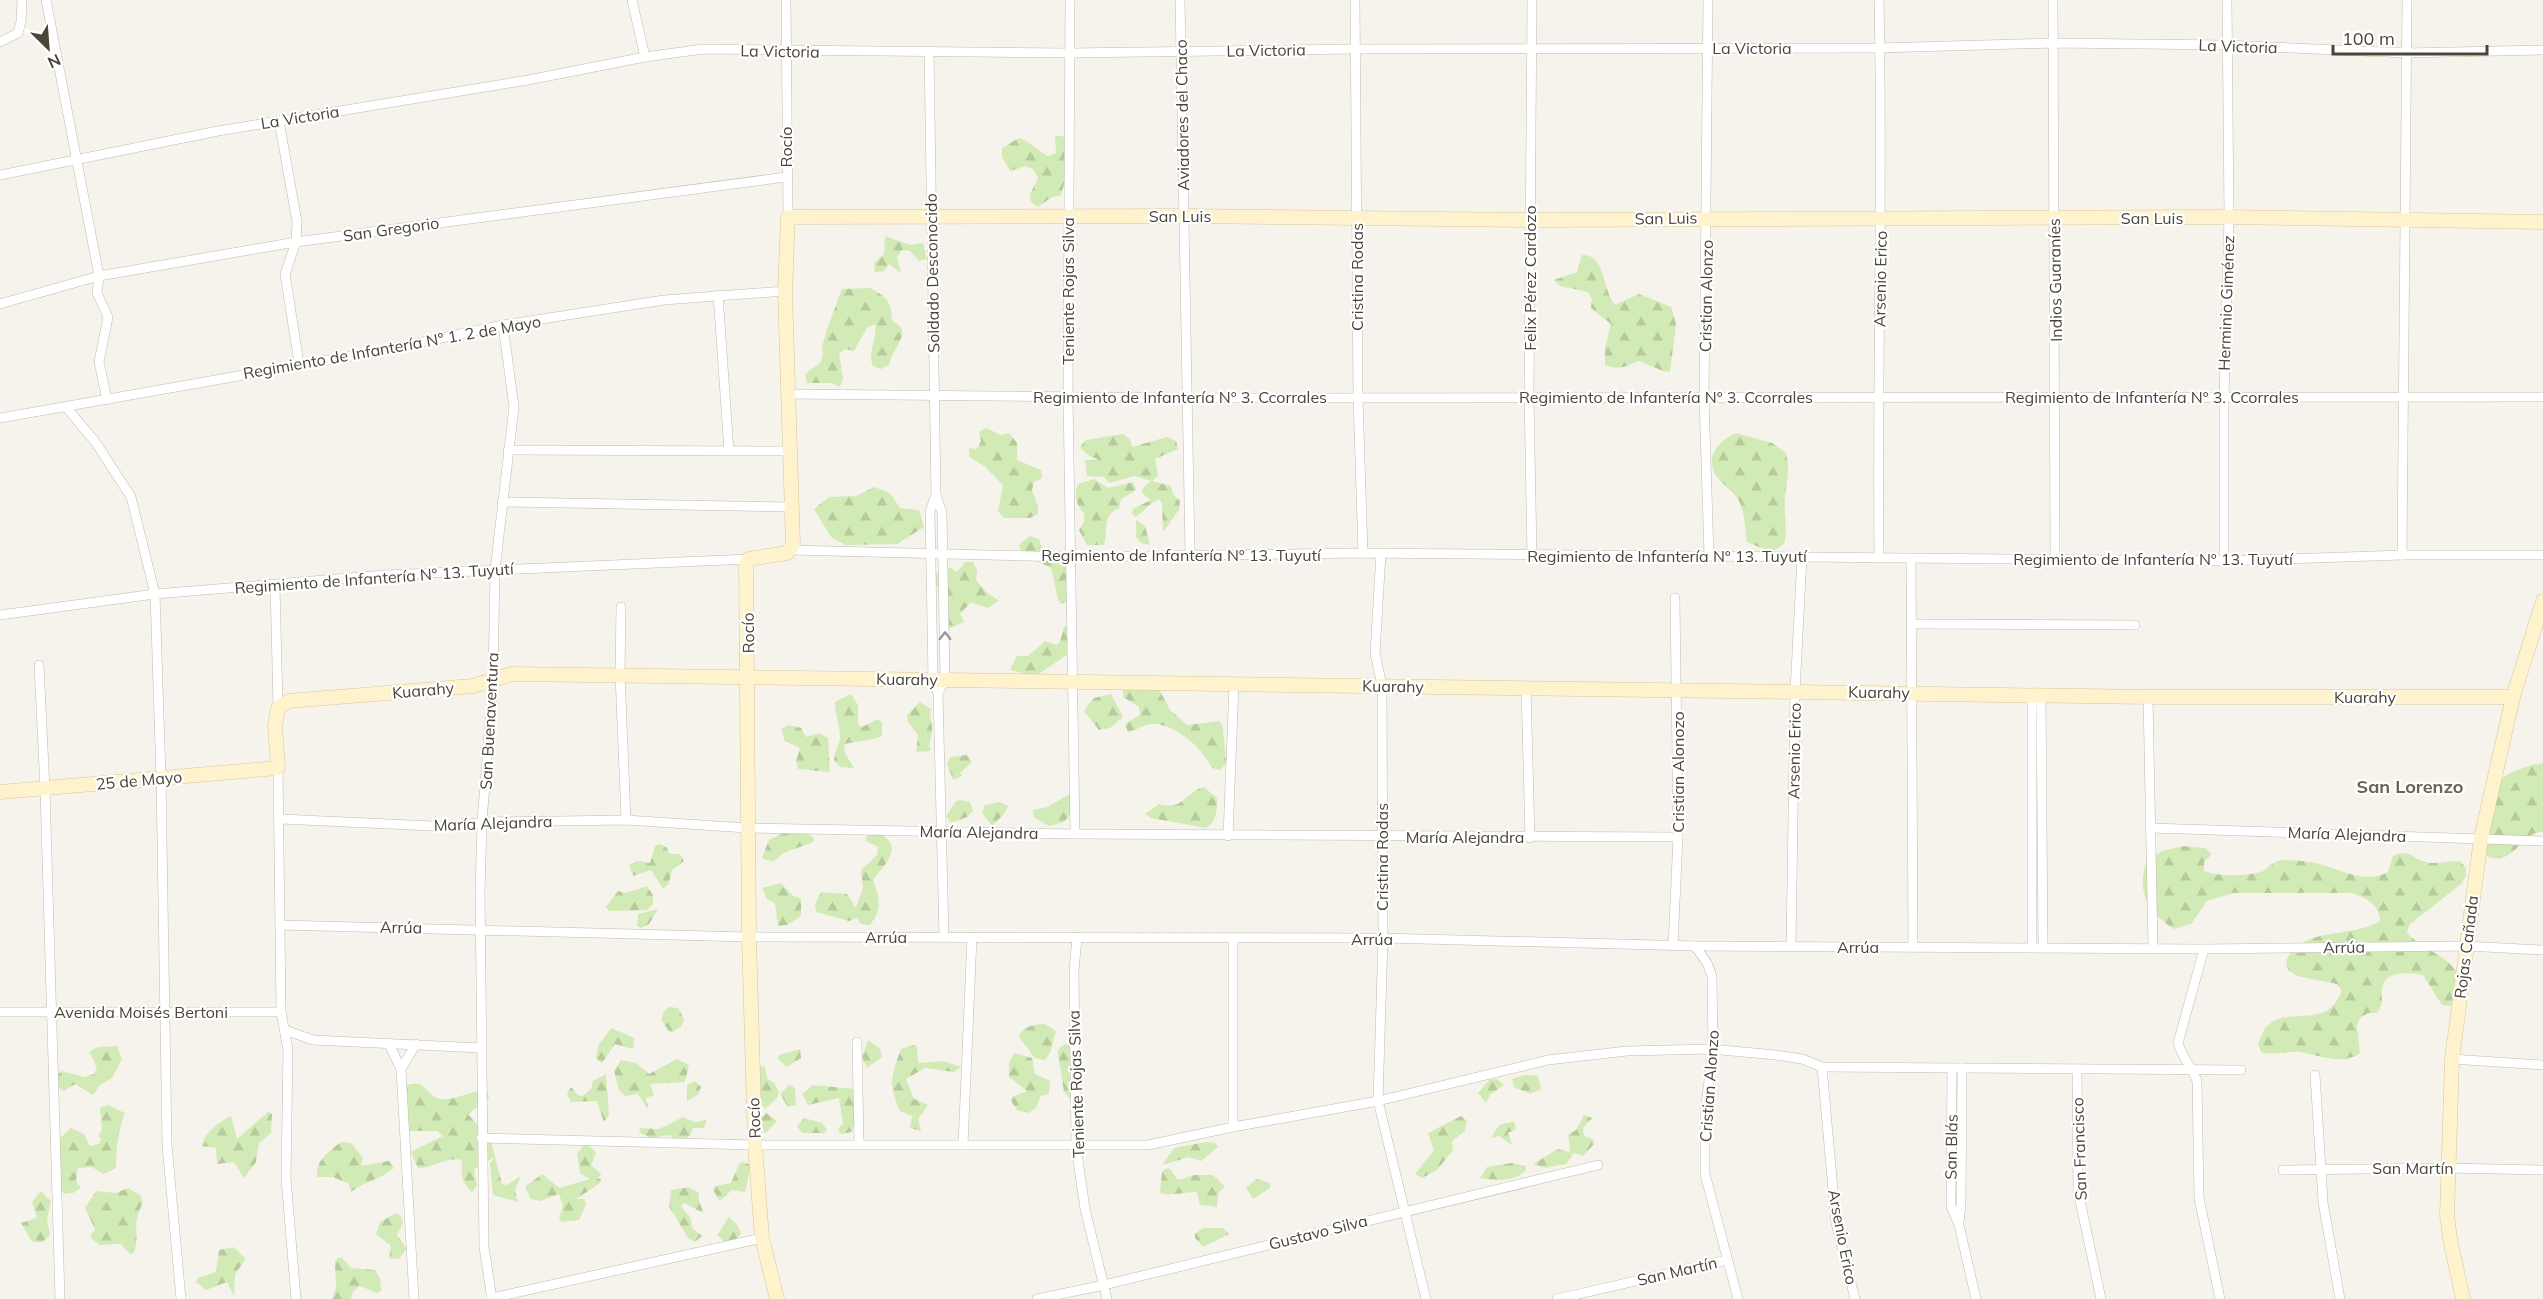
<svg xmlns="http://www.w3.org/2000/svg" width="2543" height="1299" font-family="Mulish,sans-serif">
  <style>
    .forest { fill: url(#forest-firs) }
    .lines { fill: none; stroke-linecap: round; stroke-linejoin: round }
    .street-casing { stroke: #c2bbae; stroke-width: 10 }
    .secondary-casing { stroke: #d6c79b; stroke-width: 15 }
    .street { stroke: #fff; stroke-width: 9 }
    .secondary { stroke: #fff3cd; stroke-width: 14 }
    .oneway { stroke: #9c9892 }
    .labels { text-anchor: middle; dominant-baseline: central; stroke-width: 4.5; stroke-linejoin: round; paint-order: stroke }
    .street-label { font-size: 16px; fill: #4b4439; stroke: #fff }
    .neighbourhood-label { font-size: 18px; font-weight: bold; fill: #6e6250; stroke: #fff }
  </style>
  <defs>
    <pattern id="forest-firs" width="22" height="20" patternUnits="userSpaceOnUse" patternTransform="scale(1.5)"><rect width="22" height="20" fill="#d2eab5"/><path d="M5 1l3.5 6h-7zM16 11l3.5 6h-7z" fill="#b6ca9c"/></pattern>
  </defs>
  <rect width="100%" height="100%" fill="#f6f3ec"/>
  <g class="forest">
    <path d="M1055 136H1063C1069 150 1067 183 1060 196L1052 197 1038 207 1031 202 1030 194 1038 178 1034 170 1026 166 1010 171 1002 157V148L1019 138C1033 143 1036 150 1048 156L1056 153Z"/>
    <path d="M885 236 910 245 923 243 927 259 919 261 910 251 902 250 897 257 901 273 889 264 884 271 875 272 874 263 884 254Z"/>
    <path d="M1582 255C1606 254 1602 290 1615 305L1639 294 1671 307 1676 324 1670 372 1663 371 1639 361C1626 366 1618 371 1605 365V348L1611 324 1591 308 1592 299 1588 292 1560 286 1554 280 1577 272Z"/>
    <path d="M870 288C887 297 891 301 892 320L900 326 903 333C899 346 893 350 889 365L881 369 873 366C867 352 878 338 875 324L867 328 854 351 846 349 839 353 843 379 840 387 832 383H807L805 374 820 363 823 355 822 347 827 329 842 289Z"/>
    <path d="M986 428 1001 435 1009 433 1017 443V460L1041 470 1042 478 1034 482 1032 490 1038 506V514L1030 518H1004L998 511 1003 485 984 466 969 457V448L977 449 981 441 979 432Z"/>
    <path d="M1736 433 1772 443 1786 453C1790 470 1787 480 1785 496 1783 512 1788 528 1784 544L1771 552 1747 542C1745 528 1745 513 1739 501 1733 490 1719 483 1714 472 1706 454 1721 440 1736 433Z"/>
    <path d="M1123 434 1130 439 1132 447 1167 437 1176 441 1178 449 1155 459 1158 476 1152 481 1171 486 1173 494 1180 501 1179 510 1163 532 1162 503 1159 499C1149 503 1144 512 1135 517L1132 513 1133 509 1151 500 1142 493 1143 488 1151 481 1135 476 1110 483 1104 477 1087 476 1085 460H1099L1086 454 1080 447 1086 440Z"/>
    <path d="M1094 479 1108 488 1133 482 1136 490 1121 499 1119 508C1101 516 1109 529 1104 545H1087L1079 530 1084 522V514C1077 506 1073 494 1078 484Z"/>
    <path d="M874 487 890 493 900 508 919 510 924 527 897 544 846 545 831 537 814 509 829 497 856 496Z"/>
    <path d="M1136 520 1145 526 1150 545 1141 543 1136 537Z"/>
    <path d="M1030 536 1039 539 1044 552 1066 558 1069 561 1070 600 1061 604 1058 600 1052 571 1049 567 1022 554 1019 545Z"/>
    <path d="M965 562H973L977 571 976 580 985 591 999 601 988 608 971 602 960 614 964 622 948 629 938 615 950 600 946 592 936 585V573L950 567 957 572Z"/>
    <path d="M1064 626 1071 628 1068 654 1036 676 1010 670 1017 656H1028L1045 641 1056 645 1060 642Z"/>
    <path d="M1158 687 1170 710 1187 725 1220 721 1223 728 1226 763 1220 770 1212 768C1202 748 1178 726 1155 724 1147 723 1136 730 1128 732L1125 724 1140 715 1139 707 1123 697V689L1140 690Z"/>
    <path d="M851 694 858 705V724L862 727 878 719 882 722V735L878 738 844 744 845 753 854 768 840 767 834 761C834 752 840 744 840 737 840 726 835 714 835 702Z"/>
    <path d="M1111 694 1123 717 1110 728 1099 730 1084 711 1094 698Z"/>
    <path d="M920 702 931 709C929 718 932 722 932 730 932 740 927 742 931 751L916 752 918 735 908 722 907 715Z"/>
    <path d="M789 725 801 728 806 737 819 733 828 738 830 772 798 769 796 761 800 748 785 741 781 729Z"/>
    <path d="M967 755 972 762 960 773 962 776 953 780 947 763 951 757Z"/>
    <path d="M2543 763V832C2521 832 2516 862 2493 858 2461 853 2483 797 2497 783 2510 770 2526 766 2543 763Z"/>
    <path d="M1204 787 1217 798C1217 811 1217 820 1206 828L1151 818 1145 814 1159 804C1184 811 1185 792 1204 787Z"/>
    <path d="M1071 793 1076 808 1064 822 1049 826 1034 817 1033 810 1048 807Z"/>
    <path d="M961 800 970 802 973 811 967 817 951 823 946 816 956 801Z"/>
    <path d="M1000 802 1008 806 1004 814 992 826 982 813 985 805Z"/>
    <path d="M788 831 807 833 814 838 813 842C796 850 787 848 773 862L762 858 769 840Z"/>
    <path d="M875 832C906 843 887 864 873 879 879 898 883 909 870 925L861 924 857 918 849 921 816 912 815 904 821 892 847 894 856 908 863 887 861 870 877 855 878 847 866 841 867 836Z"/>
    <path d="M659 844 666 847 670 854H680L684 861 672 870 669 883 663 889 651 870 633 876 629 865 637 861 650 863 655 846Z"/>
    <path d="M2182 846 2205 848 2212 854 2204 862V871C2216 877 2251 876 2263 871 2268 868 2273 862 2279 861 2286 859 2295 861 2302 861 2330 862 2361 887 2388 872L2393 856C2409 848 2411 858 2425 862 2434 865 2449 861 2460 861L2466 868V876L2461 884 2409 925 2407 933C2420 947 2454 959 2458 976 2460 984 2458 994 2458 1001L2452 1006 2442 1005 2423 975C2409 973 2384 969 2382 990 2381 1000 2384 1004 2377 1013H2368L2360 1018 2357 1026 2360 1053C2342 1066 2319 1055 2299 1052 2286 1051 2274 1056 2261 1052L2258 1044C2260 1039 2263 1031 2266 1027 2290 1004 2325 1032 2342 991L2337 984 2297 976 2288 970 2286 961C2289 956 2292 949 2297 946 2321 929 2355 936 2380 921 2379 904 2367 898 2352 893H2233L2207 901 2191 924 2174 929C2145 911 2137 891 2147 859L2163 851Z"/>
    <path d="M781 883 793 896 801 898V916L787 925 778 926 775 903 767 899 762 888Z"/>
    <path d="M647 886 653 895V904L647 910 609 911 606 907 618 891 626 893Z"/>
    <path d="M658 909 649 924 641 928 637 926 638 914Z"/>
    <path d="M669 1007 678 1008 684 1019 681 1027 670 1033 661 1019 664 1011Z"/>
    <path d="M1045 1024 1056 1031 1050 1053 1045 1060 1035 1058 1019 1037C1023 1025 1034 1025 1045 1024Z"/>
    <path d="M611 1028 634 1038 633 1049 615 1044 602 1063 596 1058 598 1046Z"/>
    <path d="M868 1040 880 1049 882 1057 867 1068 862 1057Z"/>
    <path d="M1067 1043 1077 1044 1079 1048 1069 1067 1080 1085 1077 1094 1069 1098 1064 1092 1058 1053 1059 1048Z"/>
    <path d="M913 1045 917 1046 918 1063 944 1061 961 1067 954 1072 925 1068 906 1079 914 1099 928 1105 918 1119 921 1131 910 1128 912 1116 900 1111C888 1083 891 1077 901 1049Z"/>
    <path d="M117 1046 122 1059 112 1078 100 1085 93 1095 75 1084 64 1091 60 1089 56 1077 61 1071 85 1077 94 1074 97 1067 89 1052 98 1047Z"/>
    <path d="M800 1049 801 1058 787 1067 778 1059 779 1055Z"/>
    <path d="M1014 1053 1032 1058 1035 1074 1050 1081 1049 1094 1041 1096 1036 1108 1028 1113 1017 1110 1011 1101 1012 1097 1027 1091 1009 1077V1062Z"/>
    <path d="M677 1059 689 1065 685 1082 650 1084 654 1095 646 1098 649 1111 638 1094 625 1096 619 1090 614 1071 621 1060 636 1063 649 1074Z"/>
    <path d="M759 1065 765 1067 767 1078 774 1083 779 1092 777 1098 765 1109 758 1099 761 1085 755 1067Z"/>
    <path d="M606 1074 609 1115 604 1122 597 1101 571 1102 567 1094 571 1087 578 1095 583 1096 591 1089 593 1081Z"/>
    <path d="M1525 1075 1538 1076 1541 1089 1530 1094 1514 1087 1512 1079Z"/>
    <path d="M1497 1079 1504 1085 1490 1095 1486 1103 1478 1093 1489 1080Z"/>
    <path d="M695 1081 701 1087 698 1095 687 1101V1085Z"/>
    <path d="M411 1084H420C426 1088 430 1094 435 1097 450 1105 471 1089 487 1090L489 1098 468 1114 491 1141 502 1184 507 1185 521 1176 515 1191 518 1202 493 1195 490 1163 494 1157 474 1169 477 1186 472 1192C461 1182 461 1174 462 1160 447 1156 433 1168 418 1168L411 1152 443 1136 437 1131H409C395 1118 399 1106 401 1088Z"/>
    <path d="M790 1084 795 1089 796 1105 788 1107 780 1094Z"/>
    <path d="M813 1085 854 1089 856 1115 852 1132 841 1134 838 1130 843 1123 839 1098 808 1105 802 1094Z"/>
    <path d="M108 1105 125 1113C118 1130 116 1150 116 1168L103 1174 92 1167 78 1168 76 1181 81 1188 73 1193 64 1194 60 1187 61 1163 57 1141 71 1128 84 1134 90 1146 99 1144 101 1137H98L102 1129 100 1108Z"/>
    <path d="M268 1112 272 1114 271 1133 259 1143 256 1162 244 1178 234 1162 217 1164 216 1148 202 1146C204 1132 219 1122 231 1116L237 1139Z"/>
    <path d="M766 1113 777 1121 765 1134 760 1120Z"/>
    <path d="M1584 1115 1592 1118 1583 1128 1584 1136 1593 1139 1594 1144 1583 1156 1574 1153 1566 1164 1544 1168 1533 1164 1558 1149 1570 1152 1568 1135 1576 1130Z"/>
    <path d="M1461 1116 1467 1121 1465 1131 1452 1141 1453 1150 1437 1170 1422 1178 1415 1174 1434 1150 1428 1133Z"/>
    <path d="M683 1117 695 1122 707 1120 704 1128H693L690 1136 679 1141 668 1135 651 1138 639 1132 640 1128 659 1129Z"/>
    <path d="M804 1118 822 1123 827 1130 824 1133H802L797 1126Z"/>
    <path d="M1514 1121 1516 1129 1508 1133 1512 1145 1499 1136 1491 1138 1499 1125Z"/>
    <path d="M341 1142 351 1143 363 1158 361 1166 389 1161 394 1168C380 1180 365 1181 351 1192L349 1184 333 1177H317C316 1160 328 1152 341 1142Z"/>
    <path d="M1206 1142 1215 1143 1218 1147 1201 1161 1189 1157 1162 1165 1174 1148Z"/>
    <path d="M587 1143 596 1153 591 1165 601 1174 597 1178 601 1179 600 1183 576 1199H584L586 1204 579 1220 562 1222 559 1219 563 1206 559 1194 540 1201 531 1199 525 1187 542 1174 559 1188 590 1179 580 1173 577 1153Z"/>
    <path d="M743 1162 751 1165 745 1192 732 1190 720 1201 713 1190 715 1186 731 1183 739 1164Z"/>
    <path d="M1512 1163 1526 1166V1170C1514 1183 1496 1180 1480 1178L1487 1167Z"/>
    <path d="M1165 1169H1170L1178 1180 1195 1175H1213L1225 1187 1218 1193 1217 1207 1200 1205 1197 1192C1183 1191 1174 1197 1160 1193L1162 1173Z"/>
    <path d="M1256 1179 1270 1183V1188L1253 1199 1246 1188Z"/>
    <path d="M688 1187 699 1193C697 1202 702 1205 703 1213L684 1203 681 1206 691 1219 692 1228 702 1236 695 1242 688 1238 669 1206 671 1190Z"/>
    <path d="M128 1188 140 1195 143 1203C130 1226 141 1231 134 1253L130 1254 121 1244 99 1245 90 1237 95 1229 85 1208 96 1191 116 1193Z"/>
    <path d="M41 1191 51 1201 47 1219 50 1235 43 1242H32L21 1223 37 1218 32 1202Z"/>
    <path d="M396 1213 400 1215 403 1223 397 1235 407 1249 399 1259 389 1258 391 1246 376 1234 380 1222Z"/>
    <path d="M729 1217 738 1226 741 1234 735 1240 726 1243 717 1235Z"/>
    <path d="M1203 1228H1223L1229 1234 1203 1247 1195 1238V1234Z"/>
    <path d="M233 1247 246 1259 235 1274 234 1296 227 1282 206 1290 196 1282 198 1278 216 1272 219 1250Z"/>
    <path d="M338 1258H342L351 1268 375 1270 380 1278 381 1291 377 1293 360 1286 353 1291 351 1299H332L336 1287 335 1261Z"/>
  </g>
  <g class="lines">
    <defs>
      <g id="street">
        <path d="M46 0 99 276 97 293 108 317 99 362 107 400"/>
        <path d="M632 0 645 57"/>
        <path d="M786 0 788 217"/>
        <path d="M1070 0 1068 397 1075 834"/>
        <path d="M1180 0 1190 554"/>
        <path d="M1355 0 1358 398 1363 553"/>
        <path d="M1532 0 1529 395 1532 556"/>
        <path d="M1708 0 1704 398 1709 556"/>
        <path d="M1879 0C1883 186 1877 372 1879 558"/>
        <path d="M2053 0 2055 560"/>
        <path d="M0 42 18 33 21 22 22 0"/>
        <path d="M929 52 936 495 942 513 945 679 938 693"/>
        <path d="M279 121 297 222 296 242 285 274 299 363"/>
        <path d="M0 175 218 131 528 80 645 57 703 49 1069 53 1355 49 1880 48 2054 43 2226 45 2407 53 2543 50"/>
        <path d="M718 295 729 451"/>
        <path d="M0 304 99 276 296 242 786 177"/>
        <path d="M790 394 1185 398 2543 397"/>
        <path d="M66 407 96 443 131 497 155 594 161 778 167 1145 181 1299"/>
        <path d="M0 418 375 352 503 325 664 300 785 291"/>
        <path d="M508 450 791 451"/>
        <path d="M936 495 930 511 933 679 938 693 944 937"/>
        <path d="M502 502 792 507"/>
        <path d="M791 550 1071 557 1363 553 2224 561 2402 555H2543"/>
        <path d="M1381 554 1375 653 1382 686 1383 938 1378 1101 1426 1299"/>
        <path d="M2402 555 2407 0"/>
        <path d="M1911 558 1913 947"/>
        <path d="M2224 561V397L2229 217 2227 0"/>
        <path d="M275 585 278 708"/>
        <path d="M621 607 620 674 626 820"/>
        <path d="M0 615 155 594 385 575 749 559"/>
        <path d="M1912 624 2135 625"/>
        <path d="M39 665 45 789 60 1299"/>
        <path d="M1526 687 1530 838"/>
        <path d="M2032 695V948"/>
        <path d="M2041 695 2043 948"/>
        <path d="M2148 697 2153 948"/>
        <path d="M278 768 281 1012 288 1050 286 1178 296 1299"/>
        <path d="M281 819 454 827 482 822 626 820 747 828 1075 834 1678 837"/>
        <path d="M2151 828 2543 841"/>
        <path d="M1228 836 1234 684"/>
        <path d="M280 925 749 937 1383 938 1695 946 2204 949 2465 946 2543 950"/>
        <path d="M1077 937 1074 971 1076 1146 1085 1209 1107 1299"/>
        <path d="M1673 946 1678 837 1675 598"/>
        <path d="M1695 946 1707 963 1712 976 1713 1049 1705 1112V1174L1738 1299"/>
        <path d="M1791 946 1795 691 1802 557"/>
        <path d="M2204 949 2178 1043C2182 1057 2192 1067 2197 1081L2199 1198 2220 1299"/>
        <path d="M0 1012H281"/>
        <path d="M285 1030 313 1040 481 1048"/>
        <path d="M857 1042 859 1143"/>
        <path d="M389 1044 401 1069"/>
        <path d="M2452 1059 2543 1065"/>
        <path d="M1822 1067 1836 1223 1855 1299"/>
        <path d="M1952 1068 1951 1206 1959 1225 1976 1299"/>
        <path d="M2077 1069 2078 1191 2101 1299"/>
        <path d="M2315 1075 2323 1202 2340 1299"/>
        <path d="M1233 1127V939"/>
        <path d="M481 1138 755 1145H1148L1233 1127 1378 1101 1548 1060 1627 1051 1710 1049 1776 1055 1802 1059 1822 1067 2241 1070"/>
        <path d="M963 1145 972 937"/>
        <path d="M2283 1170 2449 1168 2543 1170"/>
        <path d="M1959 1222 1961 1205 1962 1068"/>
        <path d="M492 1298 762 1238"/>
        <path d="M414 1299 401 1069 416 1044"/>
        <path d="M492 1299 484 1247 480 893 482 822 493 681 495 570 514 407 503 325"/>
        <path d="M1037 1299 1104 1285 1598 1165"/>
        <path d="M1557 1299 1727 1260"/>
      </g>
      <g id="secondary">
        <path d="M0 792 278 768 275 726 278 708 289 701 473 686 512 674 2148 697H2513"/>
        <path d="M777 1299 762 1238 755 1145 749 937 746 565 749 559 787 553 793 545 785 291 788 217 1183 216 1531 220 2229 217 2543 222"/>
        <path d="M2463 1299 2450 1239 2447 1215 2452 1059 2481 838 2513 697 2543 601"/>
      </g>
    </defs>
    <use href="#street" class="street-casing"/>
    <use href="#secondary" class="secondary-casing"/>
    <use href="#street" class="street"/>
    <use href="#secondary" class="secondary"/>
  </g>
  <defs><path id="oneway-chevron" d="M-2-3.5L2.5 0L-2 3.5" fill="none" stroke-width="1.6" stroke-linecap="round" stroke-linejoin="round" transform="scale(1.5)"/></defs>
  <use class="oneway" href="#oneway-chevron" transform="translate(945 636) rotate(-90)"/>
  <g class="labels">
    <g class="street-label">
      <text transform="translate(2238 46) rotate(2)">La Victoria</text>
      <text x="1752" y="48">La Victoria</text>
      <text transform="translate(1266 50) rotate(-1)">La Victoria</text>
      <text transform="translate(780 51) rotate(1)">La Victoria</text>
      <text transform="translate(1182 115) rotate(-91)">Aviadores del Chaco</text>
      <text transform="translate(300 117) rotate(-9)">La Victoria</text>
      <text transform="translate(786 147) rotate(-90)">Rocío</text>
      <text x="1180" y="216">San Luis</text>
      <text transform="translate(1666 218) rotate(-1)">San Luis</text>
      <text x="2152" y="218">San Luis</text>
      <text transform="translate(391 229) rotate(-8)">San Gregorio</text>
      <text transform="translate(932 273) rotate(-91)">Soldado Desconocido</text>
      <text transform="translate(1357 277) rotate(-90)">Cristina Rodas</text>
      <text transform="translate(1530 278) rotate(-90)">Felix Pérez Cardozo</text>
      <text transform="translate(1880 279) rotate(-89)">Arsenio Erico</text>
      <text transform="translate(2055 280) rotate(-91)">Indios Guaraníes</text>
      <text transform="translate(1068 291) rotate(-90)">Teniente Rojas Silva</text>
      <text transform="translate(1706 296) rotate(-89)">Cristian Alonzo</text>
      <text transform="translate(2226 303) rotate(-88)">Herminio Giménez</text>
      <text transform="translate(392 347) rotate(-10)">Regimiento de Infantería N° 1. 2 de Mayo</text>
      <text x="1180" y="397">Regimiento de Infantería N° 3. Ccorrales</text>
      <text x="1666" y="397">Regimiento de Infantería N° 3. Ccorrales</text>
      <text x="2152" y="397">Regimiento de Infantería N° 3. Ccorrales</text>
      <text x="1181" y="555">Regimiento de Infantería N° 13. Tuyutí</text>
      <text x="1667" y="556">Regimiento de Infantería N° 13. Tuyutí</text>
      <text x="2153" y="559">Regimiento de Infantería N° 13. Tuyutí</text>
      <text transform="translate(374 578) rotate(-4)">Regimiento de Infantería N° 13. Tuyutí</text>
      <text transform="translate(748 633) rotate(-91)">Rocío</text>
      <text transform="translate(907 679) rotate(1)">Kuarahy</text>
      <text transform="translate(1393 686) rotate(1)">Kuarahy</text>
      <text transform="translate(423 690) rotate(-5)">Kuarahy</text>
      <text transform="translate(1879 692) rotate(1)">Kuarahy</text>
      <text x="2365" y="697">Kuarahy</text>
      <text transform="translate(489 721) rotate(-87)">San Buenaventura</text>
      <text transform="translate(1794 751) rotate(-89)">Arsenio Erico</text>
      <text transform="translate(1678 772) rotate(-90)">Cristian Alonozo</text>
      <text transform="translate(139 780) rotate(-5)">25 de Mayo</text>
      <text transform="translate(493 823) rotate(-2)">María Alejandra</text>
      <text transform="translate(979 832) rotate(1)">María Alejandra</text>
      <text transform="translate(2347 834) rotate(2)">María Alejandra</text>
      <text x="1465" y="837">María Alejandra</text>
      <text transform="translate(1382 857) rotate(-90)">Cristina Rodas</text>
      <text transform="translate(401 927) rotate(1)">Arrúa</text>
      <text x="886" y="937">Arrúa</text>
      <text x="1372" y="939">Arrúa</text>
      <text x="1858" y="947">Arrúa</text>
      <text transform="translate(2344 947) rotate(-1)">Arrúa</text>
      <text transform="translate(2466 947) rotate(-83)">Rojas Cañada</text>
      <text x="141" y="1012">Avenida Moisés Bertoni</text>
      <text transform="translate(1076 1084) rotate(-92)">Teniente Rojas Silva</text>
      <text transform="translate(1709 1086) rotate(-86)">Cristian Alonzo</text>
      <text transform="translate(754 1118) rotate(-92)">Rocío</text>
      <text transform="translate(1951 1147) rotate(-89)">San Blás</text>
      <text transform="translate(2079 1149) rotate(-92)">San Francisco</text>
      <text x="2413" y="1168">San Martín</text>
      <text transform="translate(1318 1232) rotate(-14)">Gustavo Silva</text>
      <text transform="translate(1843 1237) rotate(79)">Arsenio Erico</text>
      <text transform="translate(1677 1271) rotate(-13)">San Martín</text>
    </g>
    <g class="neighbourhood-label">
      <text x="2410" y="786">San Lorenzo</text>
    </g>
  </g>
  <g transform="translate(48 48) rotate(155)" stroke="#ffffff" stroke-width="4.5" paint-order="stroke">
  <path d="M0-4.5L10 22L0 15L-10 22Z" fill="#4b4439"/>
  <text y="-9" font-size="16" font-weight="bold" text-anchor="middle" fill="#4b4439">N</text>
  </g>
  <path d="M2333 45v9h154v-9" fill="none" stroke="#4b4439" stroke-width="3"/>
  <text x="2342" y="45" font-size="18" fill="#4b4439" stroke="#ffffff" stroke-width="4.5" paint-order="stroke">100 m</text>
</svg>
